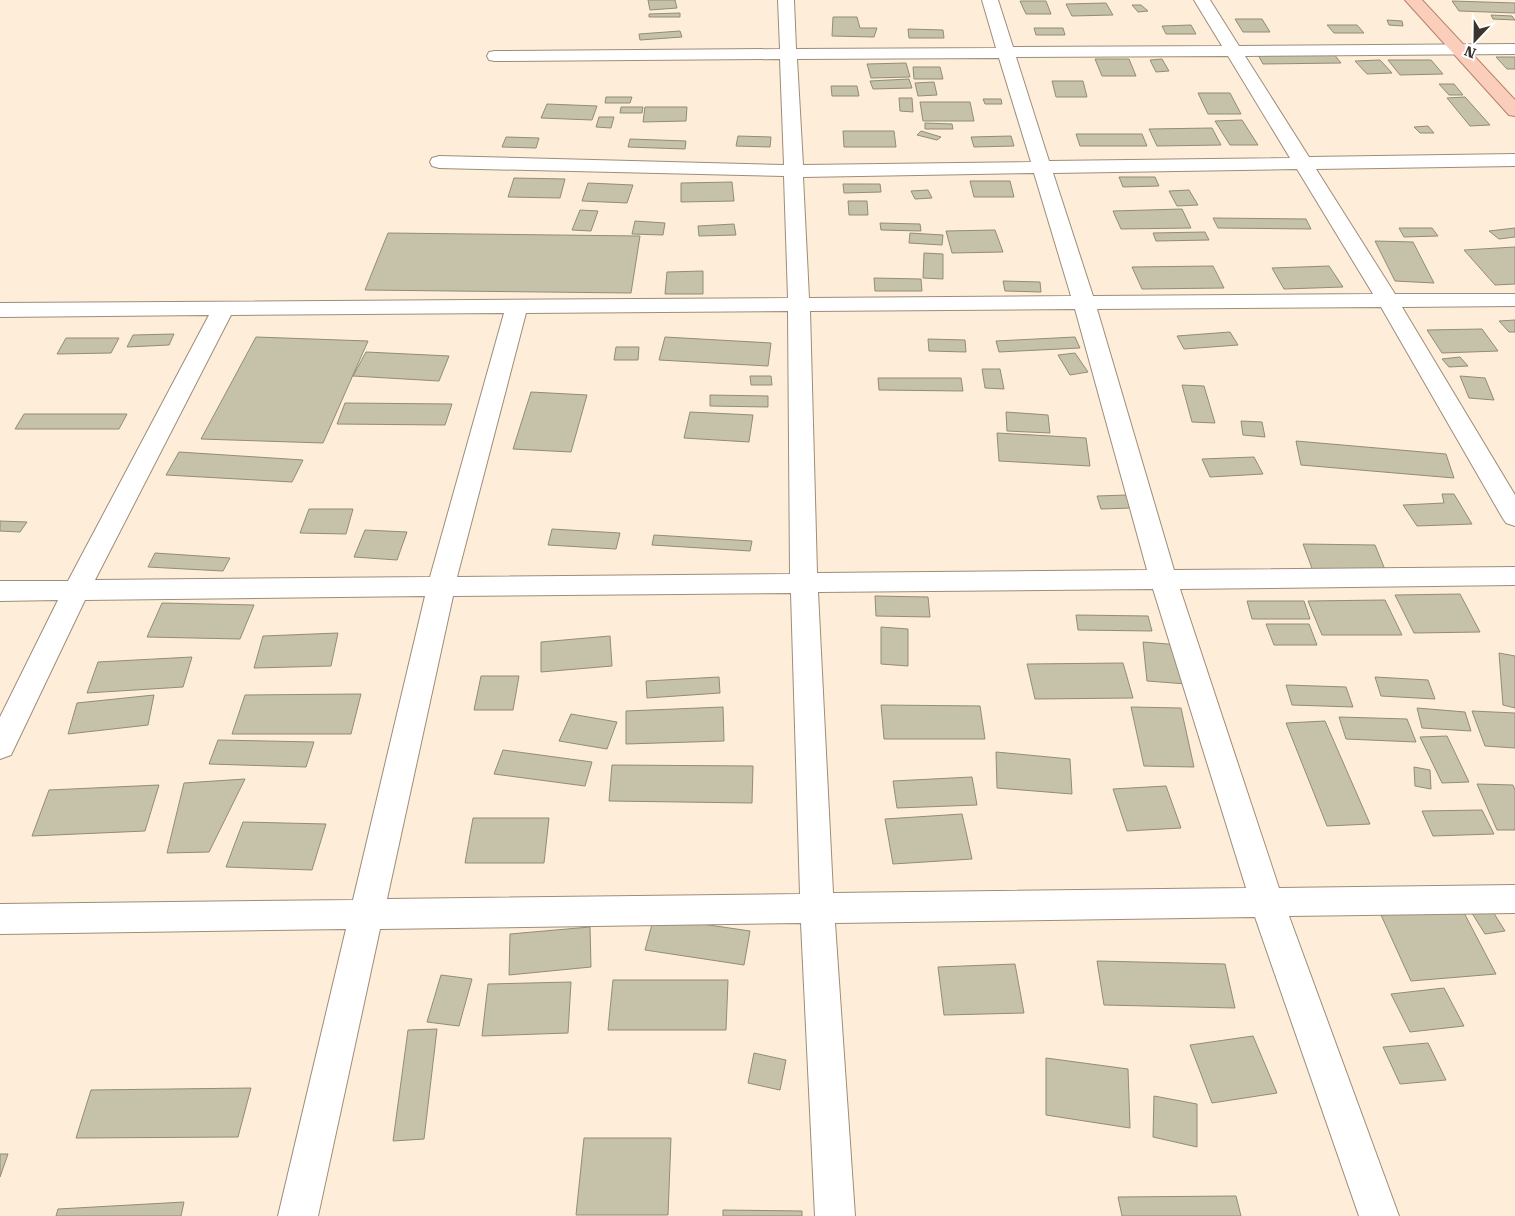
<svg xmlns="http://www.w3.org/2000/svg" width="1515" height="1216" font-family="'Roboto Serif',serif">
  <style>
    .building { fill: #c6c2aa; stroke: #918d76 }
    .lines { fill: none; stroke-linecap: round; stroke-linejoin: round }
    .minor-casing { stroke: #9d8d7a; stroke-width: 2 }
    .primary-casing { stroke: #b6816b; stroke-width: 2 }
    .minor { fill: #fff; fill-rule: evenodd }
    .primary { fill: #fbcdbb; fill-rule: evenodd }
  </style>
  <rect width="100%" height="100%" fill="#feedd8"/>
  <g class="building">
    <path d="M648 0H675L677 8 650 10Z"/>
    <path d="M1020 1H1046L1051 14H1026Z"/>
    <path d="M1452 1 1515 3V13L1459 11Z"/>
    <path d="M1106 3 1113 15 1072 16 1066 4Z"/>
    <path d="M1132 5H1141L1148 11 1138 12Z"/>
    <path d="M680 13V17H649V14Z"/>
    <path d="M1491 15 1512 16 1515 20 1493 19Z"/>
    <path d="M833 17H857L860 28H877L874 37 832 36Z"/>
    <path d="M1235 19H1262L1270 32H1243Z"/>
    <path d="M1387 20 1402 21 1403 26 1389 25Z"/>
    <path d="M1191 25 1196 34H1166L1162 26Z"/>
    <path d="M1327 25H1357L1364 33H1334Z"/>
    <path d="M1034 28H1063L1065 35H1036Z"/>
    <path d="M908 29 943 30 944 38H909Z"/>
    <path d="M680 31 682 37 640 40 639 34Z"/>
    <path d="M1257 53H1333L1341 63 1263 64Z"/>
    <path d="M1496 57H1515V69H1507Z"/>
    <path d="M1095 59H1129L1136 76H1102Z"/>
    <path d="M1162 59 1169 71 1156 72 1150 60Z"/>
    <path d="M1380 60 1392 73 1367 74 1355 61Z"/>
    <path d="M1388 60H1431L1443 74 1400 75Z"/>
    <path d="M906 63 910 77 871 78 867 64Z"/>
    <path d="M913 67H940L943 79H914Z"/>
    <path d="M909 79 912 88 873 89 870 81Z"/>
    <path d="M1052 81H1083L1087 97H1056Z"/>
    <path d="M934 82 937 95 918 96 915 83Z"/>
    <path d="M1439 84H1454L1463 95H1449Z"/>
    <path d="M831 86H857L859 96H832Z"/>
    <path d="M1198 93H1230L1241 114H1208Z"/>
    <path d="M606 97H632L630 103H605Z"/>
    <path d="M1465 97 1490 125 1470 126 1447 98Z"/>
    <path d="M899 98H912L913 112 900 111Z"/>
    <path d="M983 99H1001L1002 104H985Z"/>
    <path d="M920 102H970L974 121H923Z"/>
    <path d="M547 104 597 106 592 120 541 118Z"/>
    <path d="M621 107H643L642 113H620Z"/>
    <path d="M645 107H687L686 121 643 122Z"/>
    <path d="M599 117H614L611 128 596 127Z"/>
    <path d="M1242 120 1258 145H1230L1215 121Z"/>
    <path d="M925 123 952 124 953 129H925Z"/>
    <path d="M1428 126 1434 133H1420L1414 127Z"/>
    <path d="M1212 128 1221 145 1157 146 1149 129Z"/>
    <path d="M843 131H894L896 147H844Z"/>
    <path d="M921 131 941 137 937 140 917 135Z"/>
    <path d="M1076 134H1142L1147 146H1080Z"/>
    <path d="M738 136 771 137 770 147 736 146Z"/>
    <path d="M1011 136 1014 146 974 147 971 137Z"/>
    <path d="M506 137 539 138 536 148 502 147Z"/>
    <path d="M630 139 686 141 685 149 628 147Z"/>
    <path d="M1119 177H1155L1159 186 1123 187Z"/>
    <path d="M514 178 565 179 560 198 508 197Z"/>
    <path d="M970 181H1010L1014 197H974Z"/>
    <path d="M732 182 734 201 681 202V183Z"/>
    <path d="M588 183 633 185 627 203 582 201Z"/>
    <path d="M843 184H880L881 192 844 193Z"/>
    <path d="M928 190 932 198 915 199 911 191Z"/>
    <path d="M1189 190 1198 205 1177 206 1169 191Z"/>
    <path d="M848 201H867L868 215H849Z"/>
    <path d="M1182 209 1191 228 1121 229 1113 211Z"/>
    <path d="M580 210 598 211 591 231 572 230Z"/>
    <path d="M1213 218 1306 219 1311 229 1218 228Z"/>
    <path d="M635 221 665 223 663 235 632 234Z"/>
    <path d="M880 223 920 224 921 231 881 230Z"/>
    <path d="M734 224 736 235 699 236 698 226Z"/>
    <path d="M1399 228H1432L1438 236 1404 237Z"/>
    <path d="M1515 228V237L1499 239 1489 231Z"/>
    <path d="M995 230 1003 252 952 253 946 231Z"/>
    <path d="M1205 232 1209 240 1156 241 1153 233Z"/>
    <path d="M388 233 640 236 631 293 365 290Z"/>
    <path d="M910 233 943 235 942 245 909 243Z"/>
    <path d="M1375 241 1413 242 1434 283 1395 281Z"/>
    <path d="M1515 247V284L1495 285 1464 250Z"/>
    <path d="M924 253 943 254V279L923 278Z"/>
    <path d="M1213 266 1224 288 1142 289 1132 267Z"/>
    <path d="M1329 266 1343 287 1284 289 1272 268Z"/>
    <path d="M703 271V294H665L667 272Z"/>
    <path d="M874 278 921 279 922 291H875Z"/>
    <path d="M1003 281 1040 282 1041 292 1005 291Z"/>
    <path d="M1515 320V332H1509L1499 321Z"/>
    <path d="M1482 329 1498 351 1442 353 1427 330Z"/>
    <path d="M1230 332 1238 345 1184 349 1177 336Z"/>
    <path d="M174 334 169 345 127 347 133 335Z"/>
    <path d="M256 337 368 341 323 443 201 439Z"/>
    <path d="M665 337 771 343 768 366 659 360Z"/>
    <path d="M1075 337 1080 348 999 352 996 341Z"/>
    <path d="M66 338H119L111 353 57 354Z"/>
    <path d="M928 339 965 340 966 352 929 351Z"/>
    <path d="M616 347H639L638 360H614Z"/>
    <path d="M366 352 449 356 439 381 353 376Z"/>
    <path d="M1075 353 1088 372 1070 375 1058 355Z"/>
    <path d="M1460 357 1468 366 1449 367 1442 359Z"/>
    <path d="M982 369H1000L1004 389 985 388Z"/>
    <path d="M750 376H771L772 385H751Z"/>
    <path d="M1460 376 1485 378 1494 400 1469 398Z"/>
    <path d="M878 378H961L963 391 879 390Z"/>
    <path d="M1182 385 1204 386 1215 423 1192 422Z"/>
    <path d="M531 392 587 395 571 452 513 449Z"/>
    <path d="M710 395 768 396V407L710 406Z"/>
    <path d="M345 403 452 404 445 425 337 424Z"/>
    <path d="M690 412 753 415 749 442 684 438Z"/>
    <path d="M1006 412 1048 415 1050 433 1007 431Z"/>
    <path d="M24 414H127L119 429H15Z"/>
    <path d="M1241 421 1262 422 1265 437 1243 435Z"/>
    <path d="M997 433 1086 438 1090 466 999 461Z"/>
    <path d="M1296 441 1446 454 1454 478 1301 465Z"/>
    <path d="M179 452 303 460 292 482 166 475Z"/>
    <path d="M1254 457 1263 474 1210 477 1202 459Z"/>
    <path d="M1442 494H1454L1472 524 1417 526 1403 505 1444 503Z"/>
    <path d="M1127 495 1132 508 1101 509 1097 496Z"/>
    <path d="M309 509H353L346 534 300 533Z"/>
    <path d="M0 521 27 522 20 532 0 531Z"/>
    <path d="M552 529 620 533 616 549 548 545Z"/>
    <path d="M365 530 407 532 397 560 354 557Z"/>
    <path d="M654 535 752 541 750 551 652 545Z"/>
    <path d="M1303 544 1375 545 1386 572 1313 571Z"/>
    <path d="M155 553 230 558 223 571 148 567Z"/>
    <path d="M1460 594 1480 632 1414 633 1395 595Z"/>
    <path d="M875 596 928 597 930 617 876 616Z"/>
    <path d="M1385 600 1402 635H1322L1308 601Z"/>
    <path d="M1247 601H1304L1310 619H1252Z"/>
    <path d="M162 603 254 605 240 639 147 637Z"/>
    <path d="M1076 615 1148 616 1152 631 1078 630Z"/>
    <path d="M1266 624H1309L1317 645H1274Z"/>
    <path d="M881 627 908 629V666L881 664Z"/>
    <path d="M338 633 331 666 254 668 263 636Z"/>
    <path d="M610 636 612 666 541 672V642Z"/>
    <path d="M1143 642 1180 645 1187 684 1147 681Z"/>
    <path d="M1499 653 1515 656V708L1503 705Z"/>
    <path d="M192 657 183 687 87 693 98 662Z"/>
    <path d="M1123 663 1133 698 1035 699 1027 664Z"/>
    <path d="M481 676H519L513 710H474Z"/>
    <path d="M719 677 720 693 647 698 646 681Z"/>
    <path d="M1375 677 1428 680 1435 699 1381 696Z"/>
    <path d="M1286 685 1346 687 1353 707 1292 705Z"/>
    <path d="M361 694 351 734H232L245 695Z"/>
    <path d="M154 695 148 725 68 734 77 703Z"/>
    <path d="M881 705 980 706 985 739H884Z"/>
    <path d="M723 707 724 741 626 744V711Z"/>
    <path d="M1131 707 1181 708 1194 767 1144 766Z"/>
    <path d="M1417 708 1465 712 1471 731 1422 728Z"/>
    <path d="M1472 711 1515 713V748L1485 746Z"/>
    <path d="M571 714 617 722 607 749 559 741Z"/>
    <path d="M1339 717 1407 719 1416 742 1346 739Z"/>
    <path d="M1325 721 1370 824 1327 826 1286 723Z"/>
    <path d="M1447 736 1469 782 1442 783 1420 737Z"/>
    <path d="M218 740 314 742 306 767 209 764Z"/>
    <path d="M503 750 592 762 585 786 494 774Z"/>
    <path d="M996 752 1070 759 1072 794 997 788Z"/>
    <path d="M612 765 753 766 752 803 609 801Z"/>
    <path d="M1414 767 1430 770 1431 789 1415 786Z"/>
    <path d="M972 777 977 805 897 808 893 781Z"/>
    <path d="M245 779 209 852 167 853 184 783Z"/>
    <path d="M1477 784 1513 785 1515 790V830H1497Z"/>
    <path d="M159 785 145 831 32 836 49 790Z"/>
    <path d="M1166 786 1181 828 1127 831 1113 789Z"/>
    <path d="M1482 810 1494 834 1433 836 1422 811Z"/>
    <path d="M962 814 972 859 893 864 885 819Z"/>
    <path d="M473 818H549L544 863H465Z"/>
    <path d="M243 822 326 824 312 870 226 867Z"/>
    <path d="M1490 907 1505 931 1485 934 1470 910Z"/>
    <path d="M1462 909 1496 974 1411 981 1381 915Z"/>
    <path d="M654 917 750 931 744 965 645 950Z"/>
    <path d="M590 927 591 967 509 975 510 934Z"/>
    <path d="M1097 961 1225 964 1235 1008 1104 1005Z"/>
    <path d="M1015 964 1024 1013 944 1015 938 967Z"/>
    <path d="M441 975 472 979 459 1026 427 1022Z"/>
    <path d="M613 980H728L726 1030H608Z"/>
    <path d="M571 982 568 1033 482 1036 488 984Z"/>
    <path d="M1444 988 1464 1026 1410 1032 1391 994Z"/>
    <path d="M437 1029 424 1139 393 1141 408 1030Z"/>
    <path d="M1253 1036 1277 1093 1212 1103 1190 1045Z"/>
    <path d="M1428 1043 1446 1080 1400 1084 1383 1047Z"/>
    <path d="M754 1053 786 1060 780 1090 748 1083Z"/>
    <path d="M1046 1058 1128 1069 1130 1128 1046 1115Z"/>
    <path d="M251 1088 238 1137 76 1138 91 1090Z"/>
    <path d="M1154 1096 1197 1104V1147L1153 1137Z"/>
    <path d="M584 1138H671L668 1215H576Z"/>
    <path d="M0 1154H8L0 1177Z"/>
    <path d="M1236 1196 1241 1216H1122L1118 1197Z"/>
    <path d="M184 1202 181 1216H56L58 1209Z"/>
    <path d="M723 1210 802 1211V1216H723Z"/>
  </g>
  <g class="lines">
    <defs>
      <path id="minor" d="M778 0H794L796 49 996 48 982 0H998L1013 47 1222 46 1194 0H1210L1239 46 1515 44V54L1245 56 1309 157 1515 154V166L1316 169 1395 294H1515V306L1402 307 1515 495V526L1506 523 1502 517 1381 307 1097 309 1174 570 1515 567V585L1180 589 1279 888 1515 885V913L1289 916 1399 1216H1359L1255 917 835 923 855 1216H815L801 923 380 929 318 1216H278L346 929 0 934V904L353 900 425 596 85 600 11 755 0 759V717L58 600 0 601V581H68L209 315 0 317V303L788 298 784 176 439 168 432 166 430 162 432 158 439 156 784 165 780 59 495 61 489 60 487 56 489 52 495 51 780 49ZM1228 56 1290 158 1049 161 1016 57ZM999 58 1031 162 803 165 797 59ZM1297 169 1373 294 1093 296 1053 173ZM1034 173 1071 296 809 298 803 177ZM1075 309 1147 570 817 573 810 311ZM788 311 790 574 457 577 526 313ZM504 313 430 577 95 580 231 315ZM1153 589 1246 888 833 893 818 592ZM791 593 800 894 387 899 453 596Z"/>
      <path id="primary" d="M1405 0H1422L1515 100V116L1509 115Z"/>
    </defs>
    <use href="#minor" class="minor-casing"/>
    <use href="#primary" class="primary-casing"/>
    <use href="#minor" class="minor"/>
    <use href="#primary" class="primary"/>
  </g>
  <g transform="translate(1475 40) rotate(202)" stroke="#ffffff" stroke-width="4" paint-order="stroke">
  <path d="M0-4L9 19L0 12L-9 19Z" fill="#3b342d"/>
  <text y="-8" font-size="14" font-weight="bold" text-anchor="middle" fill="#3b342d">N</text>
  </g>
</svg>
